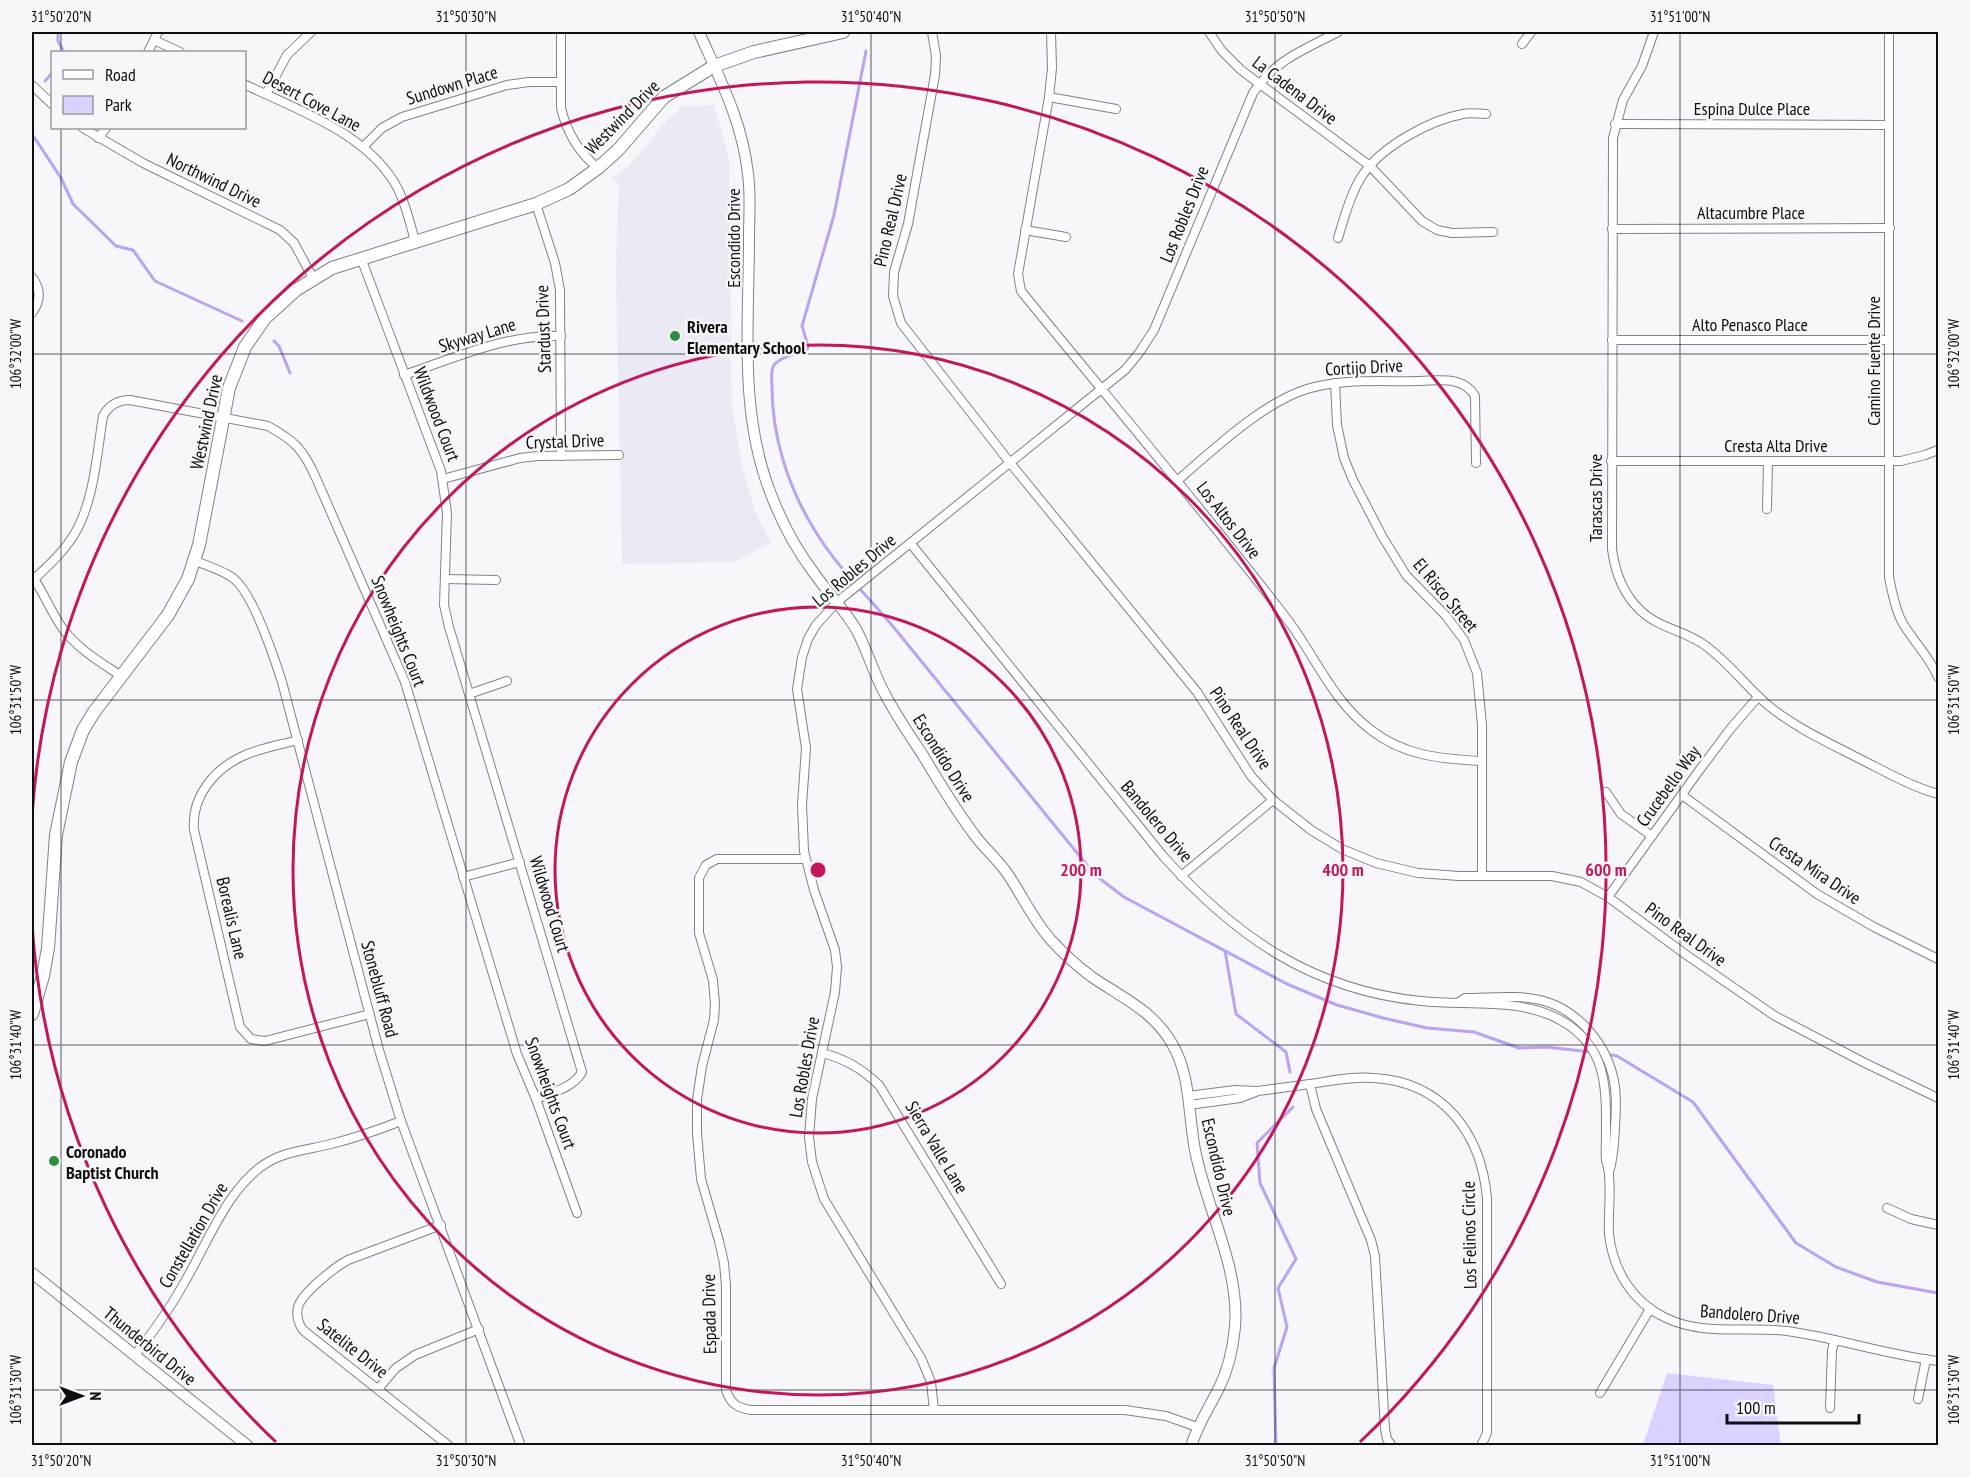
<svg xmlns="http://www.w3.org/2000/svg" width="1970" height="1477" font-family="'PT Sans Narrow',sans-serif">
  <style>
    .built { fill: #ebe9f4 }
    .green { fill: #ddd2ff }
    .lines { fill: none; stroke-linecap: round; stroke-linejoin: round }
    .stream { stroke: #baa4f2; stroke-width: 3 }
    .minor-casing { stroke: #828185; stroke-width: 10 }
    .tertiary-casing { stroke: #828185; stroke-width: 12 }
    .secondary-casing { stroke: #828185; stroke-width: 14 }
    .minor { stroke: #fff; stroke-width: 8 }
    .tertiary { stroke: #fff; stroke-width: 10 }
    .secondary { stroke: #fff; stroke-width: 12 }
    .ticks { fill: none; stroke: #0e0e0f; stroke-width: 1.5; stroke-opacity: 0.45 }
    .ring { fill: none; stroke: #c2185b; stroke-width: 3 }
    .poi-dot { fill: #2f8d40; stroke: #f7f6fa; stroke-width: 2 }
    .labels { text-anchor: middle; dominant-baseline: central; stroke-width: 5; stroke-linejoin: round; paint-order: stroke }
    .street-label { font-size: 18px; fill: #0e0e0f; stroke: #f7f6fa }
    .poi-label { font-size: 18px; font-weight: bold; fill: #0e0e0f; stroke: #f7f6fa; text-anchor: start }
    .centre { fill: #c2185b; stroke: #f7f6fa; stroke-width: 3 }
    .ring-label { font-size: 18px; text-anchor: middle; font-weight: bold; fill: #c2185b; stroke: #f7f6fa; stroke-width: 5; stroke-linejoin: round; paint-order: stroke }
    .neatline { fill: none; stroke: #0e0e0f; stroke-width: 2 }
    .ticks-label { font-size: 15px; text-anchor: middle; fill: #0e0e0f }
  </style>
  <rect width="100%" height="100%" fill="#f7f6fa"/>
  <path class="built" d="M714 105 729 158 732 406 742 466 755 511 771 543 734 562 622 564 616 267 619 184 611 179 624 170 645 148 661 126 683 106Z"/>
  <path class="green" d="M1667 1373 1773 1385 1781 1445H1643Z"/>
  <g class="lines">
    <g class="stream">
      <path d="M58 32V41L64 52"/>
      <path d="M866 51 834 215 802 326 808 346 807 350C797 353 780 357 774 365 770 371 772 380 772 387 772 436 788 487 814 529 837 568 872 600 900 635 965 715 1030 795 1095 875L1124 897 1287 984 1337 1005 1383 1018 1427 1028 1474 1032 1519 1048 1546 1047 1591 1052"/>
      <path d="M45 81 52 73"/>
      <path d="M32 134 61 178 73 204 116 246 133 250 155 281 242 321"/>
      <path d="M274 341 279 346 290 373"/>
      <path d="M1225 951 1236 1014 1286 1052 1290 1072"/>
      <path d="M1606 1054 1617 1056 1693 1102 1796 1243 1836 1267 1877 1282 1938 1293"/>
      <path d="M1276 1446 1274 1368 1287 1327 1278 1288 1296 1259 1260 1183 1257 1143 1293 1107"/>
    </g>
    <defs>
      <g id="minor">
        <path d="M561 32V108C567 133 578 152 598 168"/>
        <path d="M932 32 936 56 935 75 908 224 894 272 893 296 901 323 1011 464 1197 692 1251 776 1273 800 1311 830 1342 849 1376 863 1418 873 1459 876H1552L1581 882 1608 897 1685 954 1775 1016 1865 1063 1938 1098"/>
        <path d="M1051 32 1052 68 1049 97 1018 274 1021 291C1109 399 1199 505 1284 615 1314 653 1331 700 1371 730 1404 756 1441 759 1482 761"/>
        <path d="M1209 32 1222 51 1241 70 1370 166 1422 221 1437 230 1452 233 1493 232"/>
        <path d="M1654 32 1642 66 1623 100 1613 138 1612 549C1615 572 1622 593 1640 610 1658 628 1683 630 1703 644 1728 661 1746 687 1769 706 1796 728 1829 743 1860 759 1886 772 1910 786 1938 794"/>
        <path d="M1889 32V577C1892 593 1895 608 1902 622 1913 641 1929 656 1938 677"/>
        <path d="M154 40 180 52"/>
        <path d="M1522 44 1531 32"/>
        <path d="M148 52 158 32"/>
        <path d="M244 84C297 110 369 133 398 189 406 205 410 223 415 241"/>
        <path d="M32 85 52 104"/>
        <path d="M266 94 287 55 311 32"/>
        <path d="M1049 97 1116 109"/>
        <path d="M1615 124 1889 125"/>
        <path d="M83 128 143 163 280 230 294 243 313 278"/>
        <path d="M98 138 106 128"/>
        <path d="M363 147 382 128 402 117 507 85 529 82H561"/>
        <path d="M536 204 555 263 560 290 561 456"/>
        <path d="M1612 229 1890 228"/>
        <path d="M1025 230 1066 237"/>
        <path d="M1338 238C1344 218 1352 189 1364 173 1383 146 1430 120 1463 114 1470 112 1479 114 1486 114"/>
        <path d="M361 258 441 471 447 513 444 605 449 627 582 1072C573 1088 553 1092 536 1099"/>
        <path d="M32 277C41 289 41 301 32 313"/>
        <path d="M1612 340H1889"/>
        <path d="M404 375C455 358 506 334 561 336"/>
        <path d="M1335 383 1337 425 1344 458 1353 480 1382 536 1406 575 1446 616 1464 640 1477 673 1482 725V876"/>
        <path d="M1611 461H1901L1925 455 1938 450"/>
        <path d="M443 479 520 458 538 456 619 455"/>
        <path d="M1177 481C1213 450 1262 403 1307 389 1342 378 1381 382 1417 381 1437 381 1463 375 1475 396L1476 463"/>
        <path d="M1767 509 1768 461"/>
        <path d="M911 544 1163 856C1235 936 1311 990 1421 1001 1466 1006 1522 997 1562 1021 1609 1048 1606 1091 1606 1138 1606 1145 1605 1153 1606 1160 1607 1165 1609 1170 1609 1175 1611 1195 1608 1214 1609 1234 1613 1270 1632 1302 1666 1318 1703 1336 1747 1326 1787 1331 1838 1338 1887 1355 1938 1361"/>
        <path d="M195 561C208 566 222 570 233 578 253 593 274 657 282 682L379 1050 401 1121 521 1446"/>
        <path d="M32 576C44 593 51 612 63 629 78 649 100 662 121 676"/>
        <path d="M445 579 496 580"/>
        <path d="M32 581C47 567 64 552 75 533 94 501 97 453 103 416 109 405 118 400 130 400L268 426C295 441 303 449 316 478L405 682 517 1054 536 1099 577 1213"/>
        <path d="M469 694 507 681"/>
        <path d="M298 740C280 745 260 748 243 756 214 769 191 797 194 830L240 1027 251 1039 265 1041 370 1014"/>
        <path d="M1606 792 1621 814 1652 836"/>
        <path d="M1682 795 1817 894 1874 927 1938 959"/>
        <path d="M805 859H717L706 865 699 878V933L713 980 715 1004 714 1020 702 1066 697 1100V1133L701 1179 719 1241 724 1263 726 1286V1390C730 1403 737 1408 751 1410H1125L1166 1416 1197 1427"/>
        <path d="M1181 876 1273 800"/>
        <path d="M463 877 520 862"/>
        <path d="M1608 897 1698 772 1731 728 1758 697"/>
        <path d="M1459 1002 1465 998C1490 998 1520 994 1544 1001 1579 1011 1607 1045 1614 1081 1617 1095 1616 1112 1615 1127 1614 1143 1614 1157 1609 1172"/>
        <path d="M822 1053C846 1059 862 1069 879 1085L1001 1284"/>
        <path d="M1188 1096 1235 1090 1257 1091"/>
        <path d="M1189 1105 1240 1098 1258 1091 1310 1084"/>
        <path d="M1887 1208 1911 1219 1938 1225"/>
        <path d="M441 1225 348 1260C335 1267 302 1293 298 1307 296 1316 298 1323 303 1330L449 1446"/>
        <path d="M135 1355C153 1332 170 1309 184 1283 207 1245 229 1183 270 1161 288 1151 311 1149 331 1144 355 1138 378 1130 401 1121"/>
        <path d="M378 1389 396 1368 415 1355 479 1329"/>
        <path d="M1600 1393 1650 1309"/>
        <path d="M1918 1399 1926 1359"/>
        <path d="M1830 1408 1832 1350 1835 1340"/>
        <path d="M934 1410 931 1382 921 1358 824 1199 812 1162 809 1137 812 1099 835 992 837 967 835 950 814 890 804 851 802 805 806 748 797 689 802 657 808 639 816 625 837 602 1125 370 1139 353 1154 330 1253 93C1276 59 1304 50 1338 32"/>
        <path d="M1392 1446 1387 1439 1385 1429 1375 1256 1371 1240 1316 1109 1310 1084C1331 1081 1353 1076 1374 1078 1443 1082 1481 1133 1487 1198V1433L1481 1446"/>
      </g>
      <g id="tertiary">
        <path d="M699 32C720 80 742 120 748 174 751 195 749 216 749 237 749 321 739 409 769 489 780 519 795 548 814 573 828 593 845 610 857 631 868 652 874 675 886 696 897 717 911 737 924 757 940 784 957 812 976 837 986 850 998 860 1007 873 1022 895 1033 920 1051 940 1063 953 1077 966 1092 977 1121 997 1152 1010 1171 1042 1191 1074 1188 1114 1195 1150 1206 1208 1240 1267 1235 1327 1233 1348 1228 1370 1219 1388 1209 1408 1198 1424 1191 1446"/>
        <path d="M32 1273 248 1446"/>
      </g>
      <path id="secondary" d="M32 1014 43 976 48 948 56 835 71 762 83 730 94 712 168 615 188 579 199 545 229 388 245 347 265 318 296 290 332 268 536 204 569 189 598 168 618 150 664 97 714 66 754 52 843 32"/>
    </defs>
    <use href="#minor" class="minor-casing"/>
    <use href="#tertiary" class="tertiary-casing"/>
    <use href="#secondary" class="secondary-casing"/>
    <use href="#minor" class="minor"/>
    <use href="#tertiary" class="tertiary"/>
    <use href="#secondary" class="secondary"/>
  </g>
  <path class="ticks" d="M61 32V52M466 32V1446M871 32V1446M1275 32V1446M1680 32V1446M61 128V1446M32 354H1938M32 700H1938M32 1045H1938M32 1390H1938"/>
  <g class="ring">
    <circle cx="818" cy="870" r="263"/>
    <circle cx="818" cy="870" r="525"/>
    <path d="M276 1442A788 788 0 0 1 32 925M32 815A788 788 0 1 1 1360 1442"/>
  </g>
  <g class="poi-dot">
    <circle cx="675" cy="336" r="6"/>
    <circle cx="54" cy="1161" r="6"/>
  </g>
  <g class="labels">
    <g class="street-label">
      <text transform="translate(452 85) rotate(-17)">Sundown Place</text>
      <text transform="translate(1295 90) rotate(37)">La Cadena Drive</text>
      <text transform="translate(312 101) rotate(28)">Desert Cove Lane</text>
      <text x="1752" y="108">Espina Dulce Place</text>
      <text transform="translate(622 117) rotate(-45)">Westwind Drive</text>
      <text transform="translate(214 180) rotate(26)">Northwind Drive</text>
      <text x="1751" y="212">Altacumbre Place</text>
      <text transform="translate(1184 214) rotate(-68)">Los Robles Drive</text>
      <text transform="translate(890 220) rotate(-77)">Pino Real Drive</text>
      <text transform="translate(733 238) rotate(-90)">Escondido Drive</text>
      <text x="1750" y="324">Alto Penasco Place</text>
      <text transform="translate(543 329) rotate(-92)">Stardust Drive</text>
      <text transform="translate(477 335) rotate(-17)">Skyway Lane</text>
      <text transform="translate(1873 361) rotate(-90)">Camino Fuente Drive</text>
      <text transform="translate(1364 367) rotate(-3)">Cortijo Drive</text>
      <text transform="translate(437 414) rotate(69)">Wildwood Court</text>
      <text transform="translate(206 422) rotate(-78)">Westwind Drive</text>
      <text transform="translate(565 441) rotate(-2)">Crystal Drive</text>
      <text x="1776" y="445">Cresta Alta Drive</text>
      <text transform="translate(1595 498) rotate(-90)">Tarascas Drive</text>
      <text transform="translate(1229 520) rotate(52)">Los Altos Drive</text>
      <text transform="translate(854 570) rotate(-40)">Los Robles Drive</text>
      <text transform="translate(1446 595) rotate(50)">El Risco Street</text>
      <text transform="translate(399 631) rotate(68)">Snowheights Court</text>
      <text transform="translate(1241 728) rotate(56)">Pino Real Drive</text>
      <text transform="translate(944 758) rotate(58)">Escondido Drive</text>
      <text transform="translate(1668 786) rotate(-54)">Crucebello Way</text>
      <text transform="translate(1157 821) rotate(50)">Bandolero Drive</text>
      <text transform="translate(1815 870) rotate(34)">Cresta Mira Drive</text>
      <text transform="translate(550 904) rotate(73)">Wildwood Court</text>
      <text transform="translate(232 918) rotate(77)">Borealis Lane</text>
      <text transform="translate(1686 934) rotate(36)">Pino Real Drive</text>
      <text transform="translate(380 989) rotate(75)">Stonebluff Road</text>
      <text transform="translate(804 1067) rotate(-80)">Los Robles Drive</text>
      <text transform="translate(551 1093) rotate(70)">Snowheights Court</text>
      <text transform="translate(937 1147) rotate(59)">Sierra Valle Lane</text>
      <text transform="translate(1219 1167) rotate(77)">Escondido Drive</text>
      <text transform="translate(193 1235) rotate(-60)">Constellation Drive</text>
      <text transform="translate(1469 1235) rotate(-91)">Los Felinos Circle</text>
      <text transform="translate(709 1314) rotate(-91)">Espada Drive</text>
      <text transform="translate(1750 1314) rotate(4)">Bandolero Drive</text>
      <text transform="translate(150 1346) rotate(39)">Thunderbird Drive</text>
      <text transform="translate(353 1348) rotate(38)">Satelite Drive</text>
    </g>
    <g class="poi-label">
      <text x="687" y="326">Rivera<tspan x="687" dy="21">Elementary School</tspan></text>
      <text x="66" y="1151">Coronado<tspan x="66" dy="21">Baptist Church</tspan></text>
    </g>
  </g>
  <circle cx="818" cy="870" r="9" class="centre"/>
  <g class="ring-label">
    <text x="1081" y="876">200 m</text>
    <text x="1343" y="876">400 m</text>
    <text x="1606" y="876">600 m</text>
  </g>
  <rect width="1970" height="1477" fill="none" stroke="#f7f6fa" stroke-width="66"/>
  <rect x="51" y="51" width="195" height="78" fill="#f7f6fa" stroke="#9a999c" stroke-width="1.5"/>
  <rect x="63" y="70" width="30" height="9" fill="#ffffff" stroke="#9a999c" stroke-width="1.5"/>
  <text x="105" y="81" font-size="18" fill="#0e0e0f">Road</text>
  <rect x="63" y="96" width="30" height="18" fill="#ddd2ff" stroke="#9a999c" stroke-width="1.5"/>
  <text x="105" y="111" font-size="18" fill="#0e0e0f">Park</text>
  <g transform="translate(81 1396) rotate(90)" stroke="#f7f6fa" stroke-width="4.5" paint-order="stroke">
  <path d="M0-4.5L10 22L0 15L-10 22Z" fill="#0e0e0f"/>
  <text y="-9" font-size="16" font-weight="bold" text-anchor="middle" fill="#0e0e0f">N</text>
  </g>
  <path d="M1727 1414v9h132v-9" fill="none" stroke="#0e0e0f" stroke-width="3"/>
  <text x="1736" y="1414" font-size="18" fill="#0e0e0f" stroke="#f7f6fa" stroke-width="4.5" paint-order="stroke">100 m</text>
  <rect x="33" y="33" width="1904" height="1411" class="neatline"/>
  <g class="ticks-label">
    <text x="61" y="22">31°50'20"N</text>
    <text x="466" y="22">31°50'30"N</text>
    <text x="871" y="22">31°50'40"N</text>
    <text x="1275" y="22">31°50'50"N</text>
    <text x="1680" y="22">31°51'00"N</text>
    <text transform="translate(1954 354) rotate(-90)" y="5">106°32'00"W</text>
    <text transform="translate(16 354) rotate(-90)" y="5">106°32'00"W</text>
    <text transform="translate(1954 700) rotate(-90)" y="5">106°31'50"W</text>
    <text transform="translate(16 700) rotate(-90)" y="5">106°31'50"W</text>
    <text transform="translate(1954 1045) rotate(-90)" y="5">106°31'40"W</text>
    <text transform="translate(16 1045) rotate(-90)" y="5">106°31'40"W</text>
    <text transform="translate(1954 1390) rotate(-90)" y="5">106°31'30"W</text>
    <text transform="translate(16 1390) rotate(-90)" y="5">106°31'30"W</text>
    <text x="61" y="1466">31°50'20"N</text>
    <text x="466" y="1466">31°50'30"N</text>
    <text x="871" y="1466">31°50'40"N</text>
    <text x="1275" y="1466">31°50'50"N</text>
    <text x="1680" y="1466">31°51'00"N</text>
  </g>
</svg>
